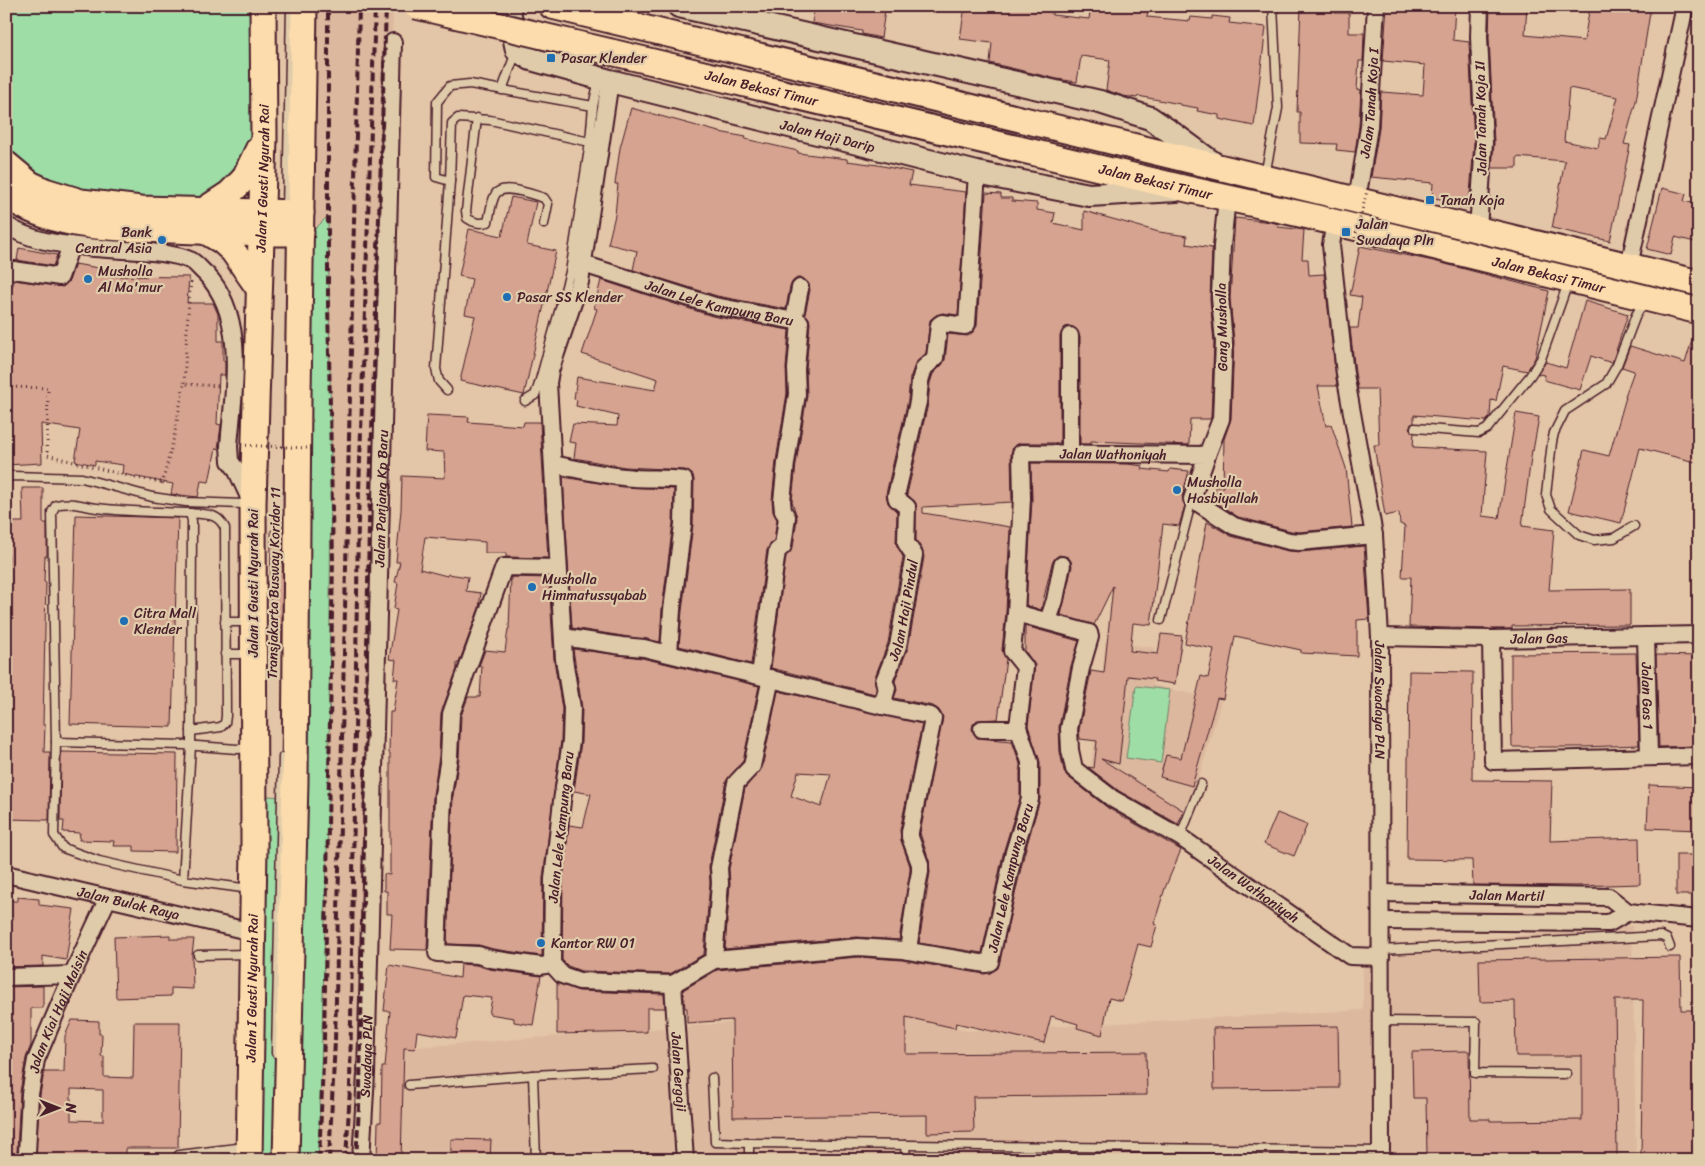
<svg xmlns="http://www.w3.org/2000/svg" width="1705" height="1166" font-family="Sriracha,sans-serif">
  <style>
    .built { fill: #dcb89e }
    .green { fill: #9edda6; stroke: #747e68 }
    .building { fill: #d5a38f; stroke: #4a1f2b; fill-rule: evenodd }
    .lines { fill: none; stroke-linecap: round; stroke-linejoin: round }
    .service-casing { stroke: #4a1f2b; stroke-width: 11 }
    .minor-casing { stroke: #4a1f2b; stroke-width: 20 }
    .secondary-casing { stroke: #4a1f2b; stroke-width: 26 }
    .primary-casing { stroke: #4a1f2b; stroke-width: 29 }
    .path { stroke: #4a1f2b; stroke-width: 3; stroke-dasharray: 1 4; stroke-linecap: butt }
    .service { stroke: #dfcbaa; stroke-width: 8 }
    .minor { stroke: #dfcbaa; stroke-width: 16 }
    .secondary { stroke: #dfcbaa; stroke-width: 22 }
    .primary { stroke: #fcdcac; stroke-width: 25 }
    .rail { stroke: #4a1f2b; stroke-width: 4; stroke-dasharray: 8 4; stroke-linecap: butt }
    .primary-bridge-casing { stroke: #4a1f2b; stroke-width: 29; stroke-linecap: butt }
    .path-bridge { stroke: #4a1f2b; stroke-width: 3; stroke-dasharray: 1 4; stroke-linecap: butt }
    .primary-bridge { stroke: #fcdcac; stroke-width: 25 }
    .poi-dot { fill: #1f6fb2; stroke: #dfcbaa; stroke-width: 2 }
    .labels { text-anchor: middle; dominant-baseline: central; stroke-width: 4.5; stroke-linejoin: round; paint-order: stroke }
    .poi-label { font-size: 14px; fill: #4a1f2b; stroke: #dfcbaa; text-anchor: start }
    .street-label { font-size: 14px; fill: #4a1f2b; stroke: #dfcbaa }
  </style>
  <rect width="100%" height="100%" fill="#e3c5a7"/>
  <filter id="ink" filterUnits="userSpaceOnUse"><feTurbulence type="fractalNoise" baseFrequency=".02" numOctaves="2"/><feDisplacementMap in="SourceGraphic" scale="10" xChannelSelector="R" yChannelSelector="G"/><feConvolveMatrix kernelMatrix="1 2 1 2 8 2 1 2 1" color-interpolation-filters="sRGB"/></filter>
  <g filter="url(#ink)">
    <g class="built">
      <path d="M304 6H393L361 1160H318L327 900 332 632 328 217 301 243Z"/>
      <path d="M1105 641 1155 648 1153 685 1221 701 1188 816 1176 832 1089 780 1102 683Z"/>
      <path d="M1632 926 1636 1160H394L392 1049 895 1010 968 1031 1363 1010V949Z"/>
    </g>
    <g class="green">
      <path d="M6 6H263L264 138 244 185 243 233 6 195Z"/>
      <path d="M328 216 331 448 329 781 319 1142 318 1160H286L301 243Z"/>
      <path d="M1136 686 1170 690 1161 763 1126 758Z"/>
      <path d="M253 795 282 797 274 1160H249Z"/>
    </g>
    <g class="building">
      <path d="M815 6H852L885 10 881 38 862 34V31L812 23Z"/>
      <path d="M965 6H1053L1052 15 1089 19 1091 6H1148L1147 17 1190 21 1191 17 1212 19V16L1230 18 1229 23 1266 27 1254 126 1219 119V115L1197 111 1198 108 1180 105V104L1138 96 1137 98 1123 96 1106 90 1110 60 1081 56 1077 82 1057 79 990 63 992 43 960 39Z"/>
      <path d="M1301 6H1336L1335 13H1349V33H1364L1363 61H1359L1357 89 1361 90 1359 126 1355 152 1336 150 1337 144 1300 143V112H1297Z"/>
      <path d="M1387 6H1455L1453 40 1469 42 1474 143 1469 207 1449 206 1450 200 1432 198 1433 183 1371 177 1379 129 1381 92 1423 95 1425 65 1383 61Z"/>
      <path d="M1490 6H1527L1525 35 1584 41 1590 6H1651L1636 101 1624 144 1630 145 1610 241 1552 228 1565 161 1517 157V168H1492L1494 143 1489 37ZM1569 88 1618 97 1606 139 1600 138 1598 148 1564 141Z"/>
      <path d="M631 108 719 132 746 137 745 139 798 151V153L847 159V161L878 165 912 172 909 185 966 192 958 315 943 313 936 315 930 320 926 353 915 365 910 378 908 400 886 494 888 503 897 512 896 543 903 557 888 643 875 677 876 689 875 694 771 668 786 556 793 547 797 518 792 501 796 464 807 395 806 369 810 323 809 318 805 314 810 290 809 284 802 278H797L793 281 790 286 786 309 717 296 633 270 637 251 608 244 615 215 618 184H615L620 148Z"/>
      <path d="M1662 188 1686 194 1684 201 1699 205V243L1675 237 1671 255 1647 249Z"/>
      <path d="M986 193 1001 194V198H1012V201L1037 203V210L1055 213 1053 223 1084 230V211L1159 232 1187 236 1186 244 1212 248 1210 299 1214 342 1211 417 1210 419H1190L1189 445 1091 441V444H1080V336L1075 328 1070 326 1065 327 1062 331 1060 336V443H1021L1013 448 1011 453 1012 502 923 507V513L1010 527 1006 612 1002 650 1006 659 998 719 977 720 973 724 972 729 974 734 977 738 1012 741 1020 764V798L1004 850 982 953 919 943 930 872 929 861 920 833 943 717 939 710 933 706 894 698 897 690 895 681 908 648 924 557 922 549 916 540V503L907 494 928 404 930 383 933 374 942 365 945 360 948 334 968 336 974 331 977 325Z"/>
      <path d="M511 197 536 202 527 245 556 251 524 395 460 381 475 316 465 314 472 279 459 276 469 229 502 236Z"/>
      <path d="M1235 218 1272 222 1279 224 1278 227 1304 230 1302 259H1308L1309 275 1324 274 1337 386H1318L1326 426 1331 424 1346 468 1352 527 1299 532 1291 531 1238 517 1215 502V487H1223L1224 439 1231 419 1234 342 1230 298Z"/>
      <path d="M1360 246 1434 261 1549 291 1535 358 1527 371 1503 366 1496 401 1491 400 1490 417 1486 421 1414 415V423L1411 424 1409 428 1414 433 1413 447 1487 451 1482 516 1499 518 1516 413 1539 417 1533 451 1532 450 1522 526 1554 530 1549 590 1630 589V625L1512 626V629H1491L1409 627 1411 577H1402L1405 526 1400 524 1399 513 1385 516 1374 445H1379L1377 389H1358L1355 373 1350 328H1358L1362 297 1350 295Z"/>
      <path d="M19 248 57 255 53 266 17 260Z"/>
      <path d="M75 264 104 269 103 276 189 277 187 303H213L218 314V341H223V361H225V375H219L217 424 221 425 218 449 216 448 209 482 201 481 198 497 171 494 173 484 122 474 123 465 95 461V465L75 461 80 430 41 424 42 463 6 465V285H13L14 280 63 287 69 281Z"/>
      <path d="M601 280 712 316 789 330 786 368 787 393 776 461 772 500 773 512 777 519 774 541 767 550 751 664 679 646 682 611 693 525 694 480 693 475 685 470 625 467 574 458 576 443 569 442 573 424 617 426 618 416 576 406 577 400 574 399 577 377 655 390 658 379 582 354 597 309 594 308Z"/>
      <path d="M1585 301 1628 314 1612 363 1591 356 1580 390 1544 380 1545 375 1538 374 1546 362 1566 368Z"/>
      <path d="M1696 327 1699 328V463L1640 448 1621 523 1569 511 1584 450 1609 456 1626 397 1625 396 1634 371 1622 367 1630 346 1685 363Z"/>
      <path d="M427 415 469 417 468 422 523 426 524 422H540L548 558 506 557V553H485V542L425 537 420 569 447 576 448 574 468 577 466 591 481 593 479 608 459 663H457V669L441 713 439 756 433 795 427 950 390 949 392 914H387V891H384V874L390 875V753H389L390 712H393L398 679H394L396 660 389 659 397 610 394 609 398 583 395 582 400 562H396L401 510 402 476 445 478 444 452 425 451Z"/>
      <path d="M1031 463 1128 464 1143 466 1142 469 1169 472 1170 469 1189 471 1182 496 1185 505 1179 526 1163 524 1151 625 1133 623 1130 651 1158 654 1161 634 1182 636 1175 684 1154 681 1155 679 1128 676 1119 764 1101 759 1184 811 1178 824 1119 791 1088 767 1094 768 1097 741 1080 739 1079 730 1091 671 1104 673 1113 586 1094 625 1061 615 1072 566 1071 561 1068 557 1059 555 1055 558 1052 563 1041 610 1026 605 1032 499Z"/>
      <path d="M563 477 622 487 674 489 673 523 662 609 660 642 572 628Z"/>
      <path d="M22 488H43V523H47V556H45L44 582H46L43 725H45L44 752H50L49 820 6 819V598L9 555 7 554 8 522H23Z"/>
      <path d="M76 515 178 518 172 727 70 724Z"/>
      <path d="M1207 522 1231 536 1288 551 1300 552 1364 546 1369 619 1357 620V656L1301 653V650L1235 636 1223 699 1217 698 1192 786 1160 777 1166 755 1181 758 1201 676 1208 678 1214 649 1185 643Z"/>
      <path d="M271 530H283L282 643H270Z"/>
      <path d="M511 577 549 578 554 660 562 709 561 740 543 878 542 956H541L493 949 479 945 447 944 453 796 459 758 461 716 468 697H480L482 666H479L485 650 505 652 508 629H509Z"/>
      <path d="M1025 626 1079 641 1071 666 1059 727 1060 752 1064 771 1067 776 1108 808 1181 850 1165 888 1154 924 1157 925 1151 947 1138 944 1122 1001 1109 998 1102 1035 1077 1028 1078 1024 1051 1016 1044 1043 956 1023 955 1028 906 1017V1054L1146 1052 1147 1095 973 1097 974 1132 927 1133V1115L733 1117 732 1020 687 1023V1008H685L683 990 717 970 858 957 902 960 984 974 990 973 998 968 1024 855 1040 799V762L1028 726 1035 665 1025 651Z"/>
      <path d="M573 649 642 658 759 686 743 761 726 781 709 866 710 883 704 954 670 974 581 971 568 966 562 960 563 880 569 825 583 827 591 794 574 791 581 742 582 708Z"/>
      <path d="M1636 653 1639 745 1583 747H1512L1511 699V654Z"/>
      <path d="M1656 655 1699 656V746L1659 747Z"/>
      <path d="M1409 671 1473 672 1472 780 1552 781 1550 841 1639 838 1640 884 1576 886 1473 885 1472 860 1407 859Z"/>
      <path d="M778 691 922 724 900 830 901 840 910 866V871L899 940 857 937 725 949 730 884 729 869 745 788 762 768ZM798 772 831 774 821 807 791 796Z"/>
      <path d="M61 752 177 754 176 852 134 851V846H113L114 841 79 840 80 833 63 832 64 821H60Z"/>
      <path d="M1649 785 1699 787V830L1647 828Z"/>
      <path d="M1277 813 1307 825 1294 856 1264 844Z"/>
      <rect x="1676" y="855" width="23" height="40"/>
      <path d="M18 897 39 899V905L74 909 66 960 43 956V966L6 967V901H18Z"/>
      <path d="M170 935V939H194L192 955 193 989 171 988V996L116 998 114 937Z"/>
      <path d="M1680 957 1681 1010H1698L1696 1160H1641L1643 1000H1615L1617 1156H1427L1426 1098H1413L1412 1052 1469 1051 1470 1119H1490V1121L1582 1120V1056H1516L1515 1001 1480 1002 1479 960Z"/>
      <path d="M461 964 476 965 489 969 541 976 533 1025 514 1022V1018L489 1014 492 998 463 995 456 1038 417 1031 415 1049 404 1048 401 1160H377L378 1122H381L382 1067H385L390 1011H384L389 965 460 978Z"/>
      <path d="M557 983 579 991 664 994 665 1008H647V1032L557 1034Z"/>
      <path d="M43 986V1008H31V1045L26 1058 20 1092 17 1151 15 1160H6V987Z"/>
      <path d="M72 1020 99 1021V1034H102L101 1056H104V1077L133 1078 134 1022H180L178 1148H126V1159L78 1158V1160H35L40 1095 44 1072H64L65 1036ZM71 1089 103 1090V1121L71 1120Z"/>
      <path d="M1338 1026 1339 1088 1214 1089 1213 1028Z"/>
      <path d="M451 1139 491 1140 490 1160H451Z"/>
    </g>
    <g class="lines">
      <defs>
        <g id="service">
          <path d="M502 90 516 52"/>
          <path d="M477 118 466 211 467 218C474 223 479 224 488 222 490 214 491 203 495 195 502 182 533 195 544 198L548 204 544 224"/>
          <path d="M1265 175 1278 108 1273 6"/>
          <path d="M450 181 452 123 458 118 490 120 590 142"/>
          <path d="M287 210 291 6"/>
          <path d="M447 390 439 381 436 369 450 181 436 177 437 102 450 86 470 84 593 106"/>
          <path d="M525 401 535 395 538 387 570 272 590 142 593 106 599 80"/>
          <path d="M1415 428 1479 433 1487 429 1530 376 1541 359 1568 283"/>
          <path d="M6 477 12 476 82 478 152 497 186 502 243 504"/>
          <path d="M190 513C206 515 217 512 225 528L226 716 225 723 221 727 191 731"/>
          <path d="M1634 526 1614 538 1594 540 1579 535 1551 509 1546 495 1552 442 1554 433 1565 411 1606 384 1617 365 1636 315 1644 302"/>
          <path d="M1161 620 1192 499"/>
          <path d="M225 622H250"/>
          <path d="M225 654H250"/>
          <path d="M56 742 184 745 237 749 251 748"/>
          <path d="M1180 837 1201 784"/>
          <path d="M183 880 191 746 192 521 190 513C160 512 128 512 97 508 83 506 70 501 56 505L52 512 56 742 54 835 63 848 99 861 183 880 250 889"/>
          <path d="M1381 950 1661 936 1667 939 1670 947"/>
          <path d="M198 955 250 954"/>
          <path d="M1381 1021 1476 1022 1475 1073 1567 1074"/>
          <path d="M276 1053 283 757"/>
          <path d="M533 1075 536 1160"/>
          <path d="M712 1078 715 1142 749 1143"/>
          <path d="M409 1085 533 1075 653 1069"/>
          <path d="M905 1145 906 1160"/>
          <path d="M174 1160 179 1155 245 1147"/>
          <path d="M749 1160V1143L1381 1151"/>
        </g>
        <g id="minor">
          <path d="M755 23 760 6"/>
          <path id="s1" d="M610 81 580 282 550 371 548 383 564 659 572 708 571 741 562 801 553 879 552 964 562 975 579 981 673 984 714 960 858 947 903 950 986 964 990 962 1014 852 1030 799V762L1018 727 1025 667 1012 651 1016 613 1022 498 1021 453 1207 455 1192 499 1234 526 1289 541 1299 542 1374 535"/>
          <path id="s2" d="M1357 200 1369 127 1376 6"/>
          <path id="s3" d="M1338 223 1333 233 1331 245 1345 374 1374 535 1380 637 1381 1160"/>
          <path d="M6 225C30 241 58 244 86 247 115 251 168 249 192 261 197 264 201 270 206 274 248 318 233 391 229 446L230 461 236 469 250 499"/>
          <path d="M1478 229 1484 143 1479 37 1480 6"/>
          <path id="s4" d="M583 264 715 306 800 322 796 369 797 394 786 463 782 501 783 511 787 517 783 546 777 551 760 675"/>
          <path d="M1629 266 1685 6"/>
          <path d="M6 272 14 270 60 277 71 245"/>
          <path d="M794 320 800 288"/>
          <path d="M1070 453V336"/>
          <path d="M1207 455 1221 419 1224 342 1220 298 1222 246 1227 198"/>
          <path d="M553 464C580 470 606 476 634 478 650 479 668 478 684 480L683 524 672 610 669 653"/>
          <path id="s5" d="M1016 613 1089 633 1090 637 1081 668 1069 729 1070 750 1074 769 1113 799 1180 837 1350 956 1381 957"/>
          <path d="M1048 621 1055 600 1062 565"/>
          <path id="s6" d="M1646 636 1649 756"/>
          <path d="M563 637 622 646 644 648 882 706"/>
          <path id="s7" d="M1380 637 1491 639 1699 635"/>
          <path d="M1491 639 1493 761 1699 756"/>
          <path d="M982 729H1018"/>
          <path id="s8" d="M6 874 252 932"/>
          <path id="s9" d="M1381 893 1609 897 1628 912 1699 919"/>
          <path d="M1381 921 1609 923 1628 912"/>
          <path id="s10" d="M908 951 916 892 920 872V864L910 837V832L933 719 931 716 882 706 887 688 884 681 898 646 914 555 906 543 907 507 897 499 896 496 918 402 920 381 924 368 935 358 939 325 942 323 965 326 967 324 977 173"/>
          <path d="M714 960 720 883 719 868 736 783 752 766 771 678"/>
          <path d="M552 964 541 966 491 959 478 955 437 953 443 795 449 757 451 714 504 567 558 568"/>
          <path d="M6 977 72 975"/>
          <path id="s11" d="M673 984 685 1160"/>
          <path id="s12" d="M25 1160 27 1153 30 1094 36 1060 72 975 108 898"/>
          <path id="s13" d="M361 1160 366 1074 393 42"/>
        </g>
        <g id="secondary">
          <path id="s14" d="M508 6 517 50 531 59 610 81 977 173 1089 195 1176 190"/>
          <path d="M679 6 1100 102 1150 118 1175 135 1217 166"/>
        </g>
        <g id="primary">
          <path d="M552 6 1699 283"/>
          <path id="s15" d="M611 52 1187 189 1309 216 1699 311"/>
          <path d="M6 164 30 184 45 191 81 202 141 209 301 213"/>
          <path d="M6 195C54 230 115 228 171 230 215 232 258 233 301 233"/>
          <path d="M203 211 229 194 244 179 259 148"/>
          <path d="M205 231 222 241 233 251 258 287"/>
          <path id="s16" d="M249 1160 254 847 253 503 264 138 263 6"/>
          <path d="M286 1160 295 781 298 395 304 6"/>
        </g>
      </defs>
      <use href="#service" class="service-casing"/>
      <use href="#minor" class="minor-casing"/>
      <use href="#secondary" class="secondary-casing"/>
      <use href="#primary" class="primary-casing"/>
      <g class="path">
        <path d="M191 282C187 316 186 350 184 384L219 386"/>
        <path d="M6 387 48 388 47 455 136 478 162 482"/>
        <path d="M162 484 174 437 184 384"/>
      </g>
      <use href="#service" class="service"/>
      <use href="#minor" class="minor"/>
      <use href="#secondary" class="secondary"/>
      <use href="#primary" class="primary"/>
      <g class="rail">
        <path d="M319 1160 324 1040 333 561 328 303V6"/>
        <path d="M329 1160 335 1041 359 6"/>
        <path d="M346 1160 350 1089 358 522 375 6"/>
        <path d="M356 1160 360 1089 369 522 386 6"/>
      </g>
      <defs>
        <path id="primary-bridge" d="M416 6 611 52"/>
      </defs>
      <use href="#primary-bridge" class="primary-bridge-casing"/>
      <g class="path-bridge">
        <path d="M1355 238 1368 187"/>
        <path d="M241 445 307 448"/>
      </g>
      <use href="#primary-bridge" class="primary-bridge"/>
    </g>
  </g>
  <g class="poi-dot">
    <rect x="546" y="53" width="10" height="10" rx="2.5"/>
    <rect x="1425" y="195" width="10" height="10" rx="2.5"/>
    <rect x="1341" y="227" width="10" height="10" rx="2.5"/>
    <circle cx="162" cy="240" r="5"/>
    <circle cx="88" cy="279" r="5"/>
    <circle cx="507" cy="297" r="5"/>
    <circle cx="1177" cy="490" r="5"/>
    <circle cx="532" cy="587" r="5"/>
    <circle cx="124" cy="621" r="5"/>
    <circle cx="541" cy="943" r="5"/>
  </g>
  <g class="labels">
    <g class="poi-label">
      <text x="561" y="58">Pasar Klender</text>
      <text x="1440" y="200">Tanah Koja</text>
      <text x="1356" y="224">Jalan<tspan x="1356" dy="16">Swadaya Pln</tspan></text>
      <text x="152" y="232" text-anchor="end">Bank<tspan x="152" dy="16">Central Asia</tspan></text>
      <text x="98" y="271">Musholla<tspan x="98" dy="16">Al Ma'mur</tspan></text>
      <text x="517" y="297">Pasar SS Klender</text>
      <text x="1187" y="482">Musholla<tspan x="1187" dy="16">Hasbiyallah</tspan></text>
      <text x="542" y="579">Musholla<tspan x="542" dy="16">Himmatussyabab</tspan></text>
      <text x="134" y="613">Citra Mall<tspan x="134" dy="16">Klender</tspan></text>
      <text x="551" y="943">Kantor RW 01</text>
    </g>
    <g class="street-label">
      <text stroke="none"><textPath href="#s15" startOffset="155">Jalan Bekasi Timur</textPath></text>
      <text stroke="none"><textPath href="#s2" startOffset="98">Jalan Tanah Koja I</textPath></text>
      <text transform="translate(1481 118) rotate(-91)">Jalan Tanah Koja II</text>
      <text stroke="none"><textPath href="#s14" startOffset="368">Jalan Haji Darip</textPath></text>
      <text stroke="none"><textPath href="#s16" startOffset="982">Jalan I Gusti Ngurah Rai</textPath></text>
      <text stroke="none"><textPath href="#s15" startOffset="560">Jalan Bekasi Timur</textPath></text>
      <text stroke="none"><textPath href="#s15" startOffset="964">Jalan Bekasi Timur</textPath></text>
      <text stroke="none"><textPath href="#s4" startOffset="142">Jalan Lele Kampung Baru</textPath></text>
      <text transform="translate(1222 327) rotate(-91)">Gang Musholla</text>
      <text stroke="none"><textPath href="#s1" startOffset="1959">Jalan Wathoniyah</textPath></text>
      <text stroke="none"><textPath href="#s13" startOffset="662">Jalan Panjang Kp Baru</textPath></text>
      <text transform="translate(253 583) rotate(-90)">Jalan I Gusti Ngurah Rai</text>
      <text transform="translate(274 583) rotate(-89)">Transjakarta Busway Koridor 11</text>
      <text stroke="none"><textPath href="#s10" startOffset="391">Jalan Haji Pindul</textPath></text>
      <text stroke="none"><textPath href="#s7" startOffset="159">Jalan Gas</textPath></text>
      <text stroke="none"><textPath href="#s6" startOffset="60">Jalan Gas 1</textPath></text>
      <text stroke="none"><textPath href="#s3" startOffset="482">Jalan Swadaya PLN</textPath></text>
      <text transform="translate(561 827) rotate(-84)">Jalan Lele Kampung Baru</text>
      <text stroke="none"><textPath href="#s1" startOffset="1432">Jalan Lele Kampung Baru</textPath></text>
      <text stroke="none"><textPath href="#s5" startOffset="431">Jalan Wathoniyah</textPath></text>
      <text stroke="none"><textPath href="#s9" startOffset="126">Jalan Martil</textPath></text>
      <text stroke="none"><textPath href="#s8" startOffset="126">Jalan Bulak Raya</textPath></text>
      <text stroke="none"><textPath href="#s16" startOffset="172">Jalan I Gusti Ngurah Rai</textPath></text>
      <text stroke="none"><textPath href="#s12" startOffset="154">Jalan Kiai Haji Maisin</textPath></text>
      <text stroke="none"><textPath href="#s13" startOffset="104">Swadaya PLN</textPath></text>
      <text stroke="none"><textPath href="#s11" startOffset="88">Jalan Gergaji</textPath></text>
    </g>
  </g>
  <rect width="1705" height="1166" fill="none" stroke="#dfcbaa" stroke-width="25"/>
  <rect x="12" y="12" width="1680" height="1141" fill="none" stroke="#4a1f2b" stroke-width="2" filter="url(#ink)"/>
  <g transform="translate(58 1108) rotate(90)" stroke="#dfcbaa" stroke-width="4" paint-order="stroke">
  <path d="M0-4L9 19L0 12L-9 19Z" fill="#4a1f2b"/>
  <text y="-8" font-size="14" font-weight="bold" text-anchor="middle" fill="#4a1f2b">N</text>
  </g>
</svg>
